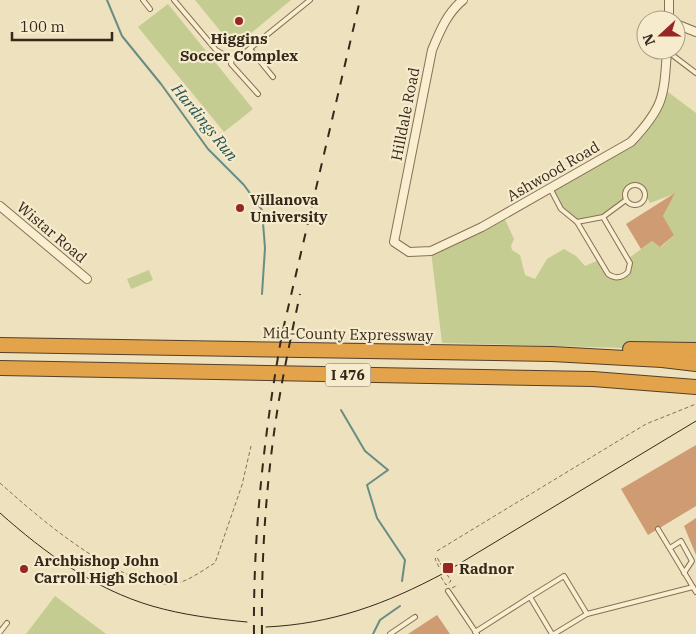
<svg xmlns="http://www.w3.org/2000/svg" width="696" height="634" font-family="'IBM Plex Serif',serif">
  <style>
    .green { fill: #c4cc91 }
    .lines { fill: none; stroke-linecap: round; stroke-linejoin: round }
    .stream { stroke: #688d85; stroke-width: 2 }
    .building { fill: #ce9b72 }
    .lane-casing { stroke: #877156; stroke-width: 6 }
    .street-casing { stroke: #877156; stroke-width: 10 }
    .highway-casing { stroke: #543f2b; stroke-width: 16 }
    .path { stroke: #877156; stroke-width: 1; stroke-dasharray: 4 2.5; stroke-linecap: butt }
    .lane { stroke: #f9eed0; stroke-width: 4 }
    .street { stroke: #f9eed0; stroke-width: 8 }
    .highway { stroke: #e2a34a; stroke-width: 14 }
    .tram { stroke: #35291b; stroke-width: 1 }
    .rail { stroke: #35291b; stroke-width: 2; stroke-dasharray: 9 9; stroke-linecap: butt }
    .path-bridge { stroke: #877156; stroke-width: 1; stroke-dasharray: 4 2.5; stroke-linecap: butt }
    .poi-dot { fill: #972725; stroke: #f6ebcd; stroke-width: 2 }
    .labels { text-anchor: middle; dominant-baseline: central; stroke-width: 4.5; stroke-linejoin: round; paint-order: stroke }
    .shield { fill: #f6ebcd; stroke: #6f6350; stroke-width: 1 }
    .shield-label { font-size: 14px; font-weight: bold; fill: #35291b }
    .poi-label { font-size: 15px; font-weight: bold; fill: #35291b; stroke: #f6ebcd; text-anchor: start }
    .street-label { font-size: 15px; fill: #35291b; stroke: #f6ebcd }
    .water-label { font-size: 16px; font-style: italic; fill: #2a5654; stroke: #f6ebcd }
  </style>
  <rect width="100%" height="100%" fill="#eee1bd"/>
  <g class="green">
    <path d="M195 0H291L238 44 230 43Z"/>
    <path d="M168 4 253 109 224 132 138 27Z"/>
    <path d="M664 89 696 113V350L442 343 431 251 503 215 514 239 511 246 512 250 520 255 525 275 535 279 547 259 564 249 576 256 585 266 599 260 605 270 616 277 628 272 629 258 652 241 661 247 674 235 663 216 674 194 650 203 642 187 633 185 626 190V200L603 217 577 222 561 209 550 188 631 142 648 124Z"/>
    <path d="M149 270 153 280 131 289 127 279Z"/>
    <path d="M55 596 106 634H26Z"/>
  </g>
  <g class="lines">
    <g class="stream">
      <path d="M107 0 122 36 161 84 208 149 244 185 262 210 265 248 262 294"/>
      <path d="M341 410 365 451 388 470 367 485 377 518 405 560 402 581"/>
      <path d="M373 634 380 620 400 606"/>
    </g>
  </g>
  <g class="building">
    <path d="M675 193 663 216 674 235 660 247 652 241 641 249 626 224Z"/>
    <path d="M696 445V506L648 535 621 489Z"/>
    <path d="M696 518V555L684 526Z"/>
    <path d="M437 615 450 634H408Z"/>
  </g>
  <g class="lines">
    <defs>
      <g id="lane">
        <path d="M143 0 150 9"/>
        <path d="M174 0 216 50 232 59 242 55 310 0"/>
        <path d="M250 49 273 77"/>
        <path d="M667 51 696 73"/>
        <path d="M232 59 231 64 258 94"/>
        <circle cx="635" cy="195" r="10"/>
        <path d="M550 188 561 209 577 222 603 217 626 200"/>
        <path d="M577 222 608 274C615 279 622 278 628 272L630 263 603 217"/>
        <path d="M658 529 696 592"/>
        <path d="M670 548 681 541 692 561 684 573"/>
        <path d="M448 591 477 634"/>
        <path d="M0 632 7 623"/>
        <path d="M475 632 530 597"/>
        <path d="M390 634 415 617"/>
        <path d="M552 634 530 597 564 576 587 614"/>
        <path d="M554 634 587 614 693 587"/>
      </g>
      <g id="street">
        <path d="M463 0C447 13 440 31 432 50L394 242 409 252 431 251 482 227 631 142C664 107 664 97 667 50"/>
        <path d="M669 20V0"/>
        <path d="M676 24 696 32"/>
        <path d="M0 206 87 279"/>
      </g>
      <g id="highway">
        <path d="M0 345 552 354 662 360 696 364"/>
        <path d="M630 349 696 350"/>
        <path d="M0 368 593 379 696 387"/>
      </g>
    </defs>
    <use href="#lane" class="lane-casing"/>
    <use href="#street" class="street-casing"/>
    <use href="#highway" class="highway-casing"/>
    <g class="path">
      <path d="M0 483C38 517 118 587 171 584 187 583 201 571 215 563L242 485 251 446"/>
      <path d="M437 551 646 424 696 404"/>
      <path d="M439 567 435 559 437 557 440 563"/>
      <path d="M441 577 446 585 451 581 448 576"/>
      <path d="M452 588 458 585"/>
    </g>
    <use href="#lane" class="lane"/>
    <use href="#street" class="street"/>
    <use href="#highway" class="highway"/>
    <g class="tram">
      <path d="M0 513C45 553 94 589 152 606 183 615 215 619 247 622"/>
      <path d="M266 627C332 624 386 604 444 573L696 421"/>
    </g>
    <g class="rail">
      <path d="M254 634C253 533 264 434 282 334L360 0"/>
      <path d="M262 634C261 558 266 481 278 406 284 369 292 332 300 294"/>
    </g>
    <path class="path-bridge" d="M440 563 448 576"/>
  </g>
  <g class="poi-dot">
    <circle cx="239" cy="21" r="5"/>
    <circle cx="240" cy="208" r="5"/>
    <rect x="442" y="562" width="12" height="12" rx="2.5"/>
    <circle cx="24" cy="569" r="5"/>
  </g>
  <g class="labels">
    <rect class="shield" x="325.5" y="363.5" width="45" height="23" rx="4"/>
    <g class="shield-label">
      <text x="348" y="375">I 476</text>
    </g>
    <g class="poi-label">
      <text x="239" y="38" text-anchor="middle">Higgins<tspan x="239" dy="17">Soccer Complex</tspan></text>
      <text x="250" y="199">Villanova<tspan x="250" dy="17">University</tspan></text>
      <text x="34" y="560">Archbishop John<tspan x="34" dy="17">Carroll High School</tspan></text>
      <text x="459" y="568">Radnor</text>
    </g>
    <g class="street-label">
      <text transform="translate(405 114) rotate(-79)">Hilldale Road</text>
      <text transform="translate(553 171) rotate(-30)">Ashwood Road</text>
      <text transform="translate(52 232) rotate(40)">Wistar Road</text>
      <text transform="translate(348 334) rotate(1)">Mid-County Expressway</text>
    </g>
    <g class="water-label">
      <text transform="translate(205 122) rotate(51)">Hardings Run</text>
    </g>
  </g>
  <g transform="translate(661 35) rotate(249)"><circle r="24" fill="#f6ebcd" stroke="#a99d86"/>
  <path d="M0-4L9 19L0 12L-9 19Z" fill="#972725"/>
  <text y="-8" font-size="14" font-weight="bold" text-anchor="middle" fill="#35291b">N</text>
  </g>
  <path d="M12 32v8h100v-8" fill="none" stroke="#35291b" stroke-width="2.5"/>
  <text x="20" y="32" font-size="15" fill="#35291b" stroke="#f6ebcd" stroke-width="4" paint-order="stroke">100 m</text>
</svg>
